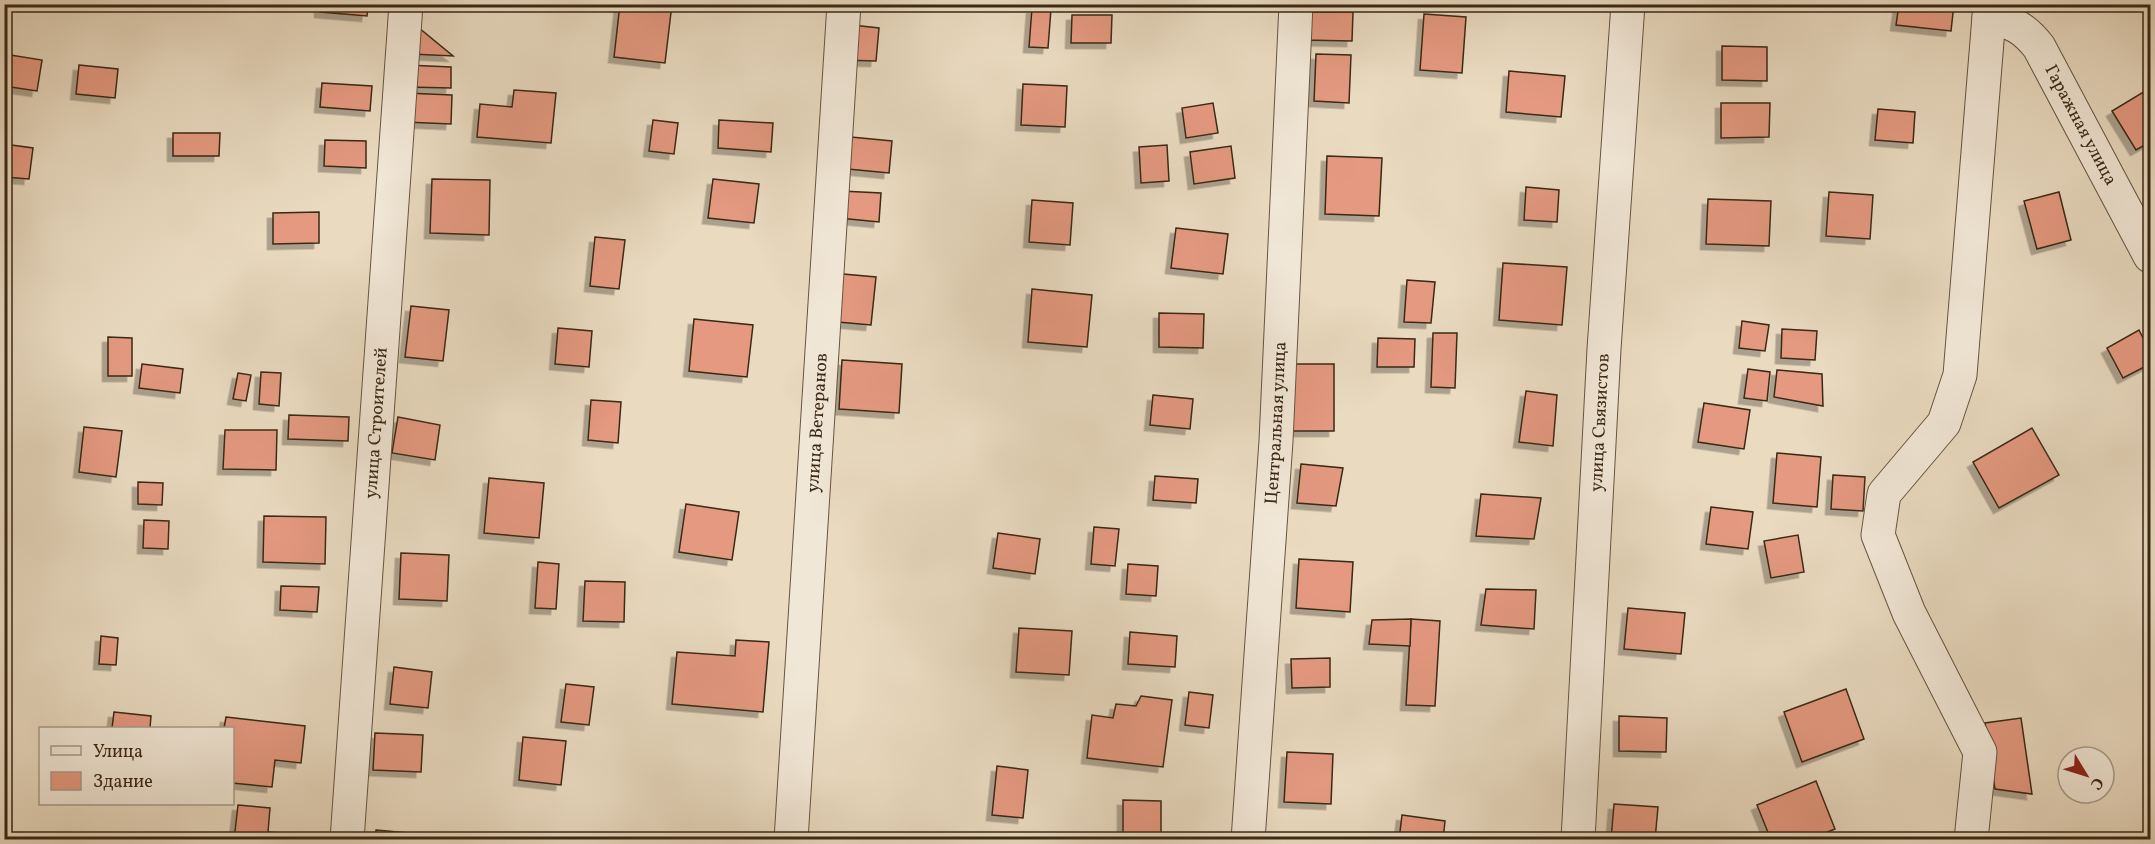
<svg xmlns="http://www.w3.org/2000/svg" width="2155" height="844" font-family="Vollkorn,serif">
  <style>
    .building { fill: #e49980; stroke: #3a2915; stroke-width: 1.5; filter: url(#shadow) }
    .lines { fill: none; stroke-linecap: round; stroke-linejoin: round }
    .minor-casing { stroke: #665540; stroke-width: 35 }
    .minor { stroke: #f1e7d6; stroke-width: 33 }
    .labels { text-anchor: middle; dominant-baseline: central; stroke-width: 6; stroke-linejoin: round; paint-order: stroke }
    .street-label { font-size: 18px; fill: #3a2915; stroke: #f1e7d6 }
  </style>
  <defs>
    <filter id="shadow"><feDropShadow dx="-5.5" dy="5.5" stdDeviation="0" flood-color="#0004"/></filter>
  </defs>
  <rect width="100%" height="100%" fill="#e9dac0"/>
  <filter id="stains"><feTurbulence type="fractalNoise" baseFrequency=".00333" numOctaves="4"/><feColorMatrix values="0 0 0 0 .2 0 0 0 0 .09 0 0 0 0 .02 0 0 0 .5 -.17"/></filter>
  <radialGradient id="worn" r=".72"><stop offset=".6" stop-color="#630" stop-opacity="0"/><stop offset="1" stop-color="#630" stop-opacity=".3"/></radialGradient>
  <g class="building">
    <path d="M320 4H368L367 16 320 12Z"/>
    <path d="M620 4H672L665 63 614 57Z"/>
    <path d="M1899 4H1954L1951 31 1896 25Z"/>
    <path d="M1032 8 1051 9 1048 48 1029 47Z"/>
    <path d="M1304 12H1353L1352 41 1303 40Z"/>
    <path d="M1424 14 1466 17 1462 73 1420 70Z"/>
    <path d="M1072 15H1112L1111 43H1071Z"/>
    <path d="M413 23 453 56 411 54Z"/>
    <path d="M843 24 879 28 876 61 841 60Z"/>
    <path d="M1722 46 1767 47V81L1722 80Z"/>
    <path d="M4 54 42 60 37 91 4 86Z"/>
    <path d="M1316 54 1351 55 1349 103 1314 101Z"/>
    <path d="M79 65 118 69 115 98 76 94Z"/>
    <path d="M406 65 451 67V88L406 87Z"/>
    <path d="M1509 71 1565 76 1561 117 1506 112Z"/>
    <path d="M322 83 372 86 370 111 320 107Z"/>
    <path d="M1023 84 1067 86 1065 127 1021 125Z"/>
    <path d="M2150 88V142L2136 150 2112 111Z"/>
    <path d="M514 90 556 93 551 143 477 137 480 104 512 107Z"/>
    <path d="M405 93 452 95 451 124 404 122Z"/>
    <path d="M1213 103 1218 133 1186 138 1182 108Z"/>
    <path d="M1721 103H1770L1769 137 1721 138Z"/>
    <path d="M1878 109 1915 112 1913 143 1875 140Z"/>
    <path d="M653 120 678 123 674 154 649 151Z"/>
    <path d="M719 120 773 123 771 152 718 148Z"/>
    <path d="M173 133H220L219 156H173Z"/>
    <path d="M851 137 892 141 889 173 848 169Z"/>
    <path d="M325 140 366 141V168L324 166Z"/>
    <path d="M4 144 33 148 29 179 4 177Z"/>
    <path d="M1167 145 1169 181 1141 183 1139 147Z"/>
    <path d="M1231 146 1235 178 1194 184 1190 152Z"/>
    <path d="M1327 156 1382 158 1379 216 1325 214Z"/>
    <path d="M432 179 490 180 489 235 430 233Z"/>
    <path d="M713 179 759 184 754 223 708 218Z"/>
    <path d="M1526 187 1559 190 1557 222 1524 220Z"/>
    <path d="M841 191 881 193 879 222 839 218Z"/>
    <path d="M1829 192 1873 195 1870 239 1826 236Z"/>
    <path d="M2059 192 2071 240 2037 249 2024 201Z"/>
    <path d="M1708 199 1771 201 1769 246 1706 244Z"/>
    <path d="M1032 200 1073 203 1070 245 1029 242Z"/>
    <path d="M319 212V243L273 244V213Z"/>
    <path d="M1176 228 1228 234 1223 274 1171 268Z"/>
    <path d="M595 237 625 240 619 289 590 286Z"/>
    <path d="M1503 263 1567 267 1562 325 1499 320Z"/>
    <path d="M843 274 876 277 871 325 838 322Z"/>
    <path d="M1407 280 1435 282 1431 323 1404 322Z"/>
    <path d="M1032 289 1092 295 1087 347 1028 342Z"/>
    <path d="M411 306 449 310 443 361 405 357Z"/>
    <path d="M1159 313 1204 314 1203 348 1159 347Z"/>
    <path d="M694 319 753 325 747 377 689 371Z"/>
    <path d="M1742 321 1769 325 1765 351 1739 348Z"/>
    <path d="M558 328 592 331 589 367 555 364Z"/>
    <path d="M1782 329 1817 331 1815 360 1781 358Z"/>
    <path d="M2139 330 2150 352V364L2123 378 2107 348Z"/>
    <path d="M1433 333H1457L1455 388 1431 387Z"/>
    <path d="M108 337 132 338V376H108Z"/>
    <path d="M1378 338 1415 339 1414 367H1377Z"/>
    <path d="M842 360 902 364 899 413 839 409Z"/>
    <path d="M142 364 183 369 180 393 139 388Z"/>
    <rect x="1288" y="364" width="46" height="67"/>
    <path d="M1748 369 1770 372 1767 401 1744 398Z"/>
    <path d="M1777 370 1822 374 1823 406 1774 397Z"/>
    <path d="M261 372 281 373 279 406 259 404Z"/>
    <path d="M238 373 251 375 246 401 233 399Z"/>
    <path d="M1526 391 1557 395 1553 446 1519 442Z"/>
    <path d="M1153 395 1193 399 1190 429 1150 425Z"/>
    <path d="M591 400 621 402 618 443 588 440Z"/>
    <path d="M1704 403 1750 410 1744 449 1698 442Z"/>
    <path d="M289 415 349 417 348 441 288 439Z"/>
    <path d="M398 417 440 425 435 460 392 453Z"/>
    <path d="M84 427 122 431 116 477 79 472Z"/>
    <path d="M2032 428 2059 475 1999 508 1973 462Z"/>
    <path d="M225 430H277L276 470 223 469Z"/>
    <path d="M1777 453 1821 457 1817 507 1773 503Z"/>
    <path d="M1301 464 1343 468 1336 506 1297 503Z"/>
    <path d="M1833 475 1865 477 1863 511 1831 509Z"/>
    <path d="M1155 476 1198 479 1196 503 1153 500Z"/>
    <path d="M489 478 544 483 539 538 484 533Z"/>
    <path d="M138 482 163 483 162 505 138 504Z"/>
    <path d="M1481 494 1541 498 1534 539 1476 536Z"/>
    <path d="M686 504 739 512 732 560 679 552Z"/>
    <path d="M1711 507 1753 512 1748 549 1706 544Z"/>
    <path d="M264 516 326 517 325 564 263 562Z"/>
    <path d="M144 520 169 521 168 549 143 548Z"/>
    <path d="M1094 527 1119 529 1115 566 1091 564Z"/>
    <path d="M998 533 1040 539 1035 574 993 568Z"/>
    <path d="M1798 535 1804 572 1771 578 1764 541Z"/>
    <path d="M401 553 449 555 447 601 399 599Z"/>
    <path d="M1299 559 1353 562 1350 612 1296 608Z"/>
    <path d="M538 562 559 564 556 609 535 608Z"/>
    <path d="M1128 564 1158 566 1156 596 1126 594Z"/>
    <path d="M585 581 625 582 624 622 583 621Z"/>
    <path d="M281 586 319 587 317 612 280 610Z"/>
    <path d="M1486 589 1536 590 1534 629 1481 625Z"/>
    <path d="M1628 608 1685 613 1681 654 1624 649Z"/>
    <path d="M1411 619 1440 621 1435 706 1406 705Z"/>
    <path d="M1411 619 1410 646 1369 644 1372 620Z"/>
    <path d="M1019 628 1072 631 1069 675 1016 672Z"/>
    <path d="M1130 632 1177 636 1175 667 1128 664Z"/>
    <path d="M101 636 118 638 116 665 99 664Z"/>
    <path d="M736 640 769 642 763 712 672 704 677 652 735 656Z"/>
    <path d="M1330 658V687L1292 688 1291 659Z"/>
    <path d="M394 667 432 672 428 708 390 704Z"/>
    <path d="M566 684 594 687 589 725 561 722Z"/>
    <path d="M1846 689 1864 739 1802 762 1784 712Z"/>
    <path d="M1189 692 1213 695 1209 728 1185 725Z"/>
    <path d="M1141 696 1172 700 1163 767 1087 758 1092 715 1113 718 1116 704 1136 706Z"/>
    <path d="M114 712 151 716 150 728H112Z"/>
    <path d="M1619 716 1667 718 1666 752 1619 751Z"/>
    <path d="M226 717 305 726 301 763 275 760 272 787 232 783V728H224Z"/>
    <path d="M2021 718 2032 794 1995 789 1985 723Z"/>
    <path d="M375 733 423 735 421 772 373 770Z"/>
    <path d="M523 737 566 741 561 785 519 780Z"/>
    <path d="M1287 752 1333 754 1331 804 1284 802Z"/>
    <path d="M997 766 1028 770 1023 818 992 815Z"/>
    <path d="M1816 781 1835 829 1808 840H1771L1757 805Z"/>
    <path d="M1123 800 1161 801V837L1123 836Z"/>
    <path d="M1614 804 1658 807 1655 840H1611Z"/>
    <path d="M238 805 270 808 268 832 293 834 292 840H234Z"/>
    <path d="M1402 815 1445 821 1443 840H1399Z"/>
    <path d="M376 830 440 836V840H375Z"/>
    <path d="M2052 834 2104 836V840H2052Z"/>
  </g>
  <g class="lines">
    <defs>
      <g id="minor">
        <path id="s1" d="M1989 18C2012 21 2025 29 2039 47L2150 256"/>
        <path id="s2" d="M347 840 406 4"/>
        <path id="s3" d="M791 840 844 4"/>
        <path id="s4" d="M1248 840 1276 441 1296 4"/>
        <path id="s5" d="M1578 840 1604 349 1628 4"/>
        <path d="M1971 840 1980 752 1909 613 1878 535 1884 494 1944 423 1960 375 1990 4"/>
      </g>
    </defs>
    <use href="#minor" class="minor-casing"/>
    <use href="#minor" class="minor"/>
  </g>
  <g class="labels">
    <g class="street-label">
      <text stroke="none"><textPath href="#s1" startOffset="148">Гаражная улица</textPath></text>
      <text stroke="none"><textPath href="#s2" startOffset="418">улица Строителей</textPath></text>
      <text stroke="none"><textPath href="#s3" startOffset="418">улица Ветеранов</textPath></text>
      <text stroke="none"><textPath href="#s4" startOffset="418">Центральная улица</textPath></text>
      <text stroke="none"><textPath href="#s5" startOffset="418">улица Связистов</textPath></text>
    </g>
  </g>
  <rect width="2155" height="844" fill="none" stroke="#e9dac0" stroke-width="24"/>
  <rect x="6" y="6" width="2143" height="832" fill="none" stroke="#3a2915" stroke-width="3"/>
  <rect x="12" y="12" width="2131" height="820" fill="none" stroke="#3a2915" stroke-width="1.5"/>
  <rect x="39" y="727" width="195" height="78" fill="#f1e7d6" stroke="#a89b89" stroke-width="1.5"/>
  <rect x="51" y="746" width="30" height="9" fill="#f1e7d6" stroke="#a89b89" stroke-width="1.5"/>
  <text x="93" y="757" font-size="18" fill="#3a2915">Улица</text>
  <rect x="51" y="772" width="30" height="18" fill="#e49980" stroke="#a89b89" stroke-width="1.5"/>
  <text x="93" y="787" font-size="18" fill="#3a2915">Здание</text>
  <g transform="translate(2086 775) rotate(128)"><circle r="28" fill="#f1e7d6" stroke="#a89b89" stroke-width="1.5"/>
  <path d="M0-4.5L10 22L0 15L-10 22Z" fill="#8f2418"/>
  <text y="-9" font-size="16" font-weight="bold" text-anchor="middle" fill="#3a2915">С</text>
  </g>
  <rect width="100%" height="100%" filter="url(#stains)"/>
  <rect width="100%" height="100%" fill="url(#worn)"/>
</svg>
